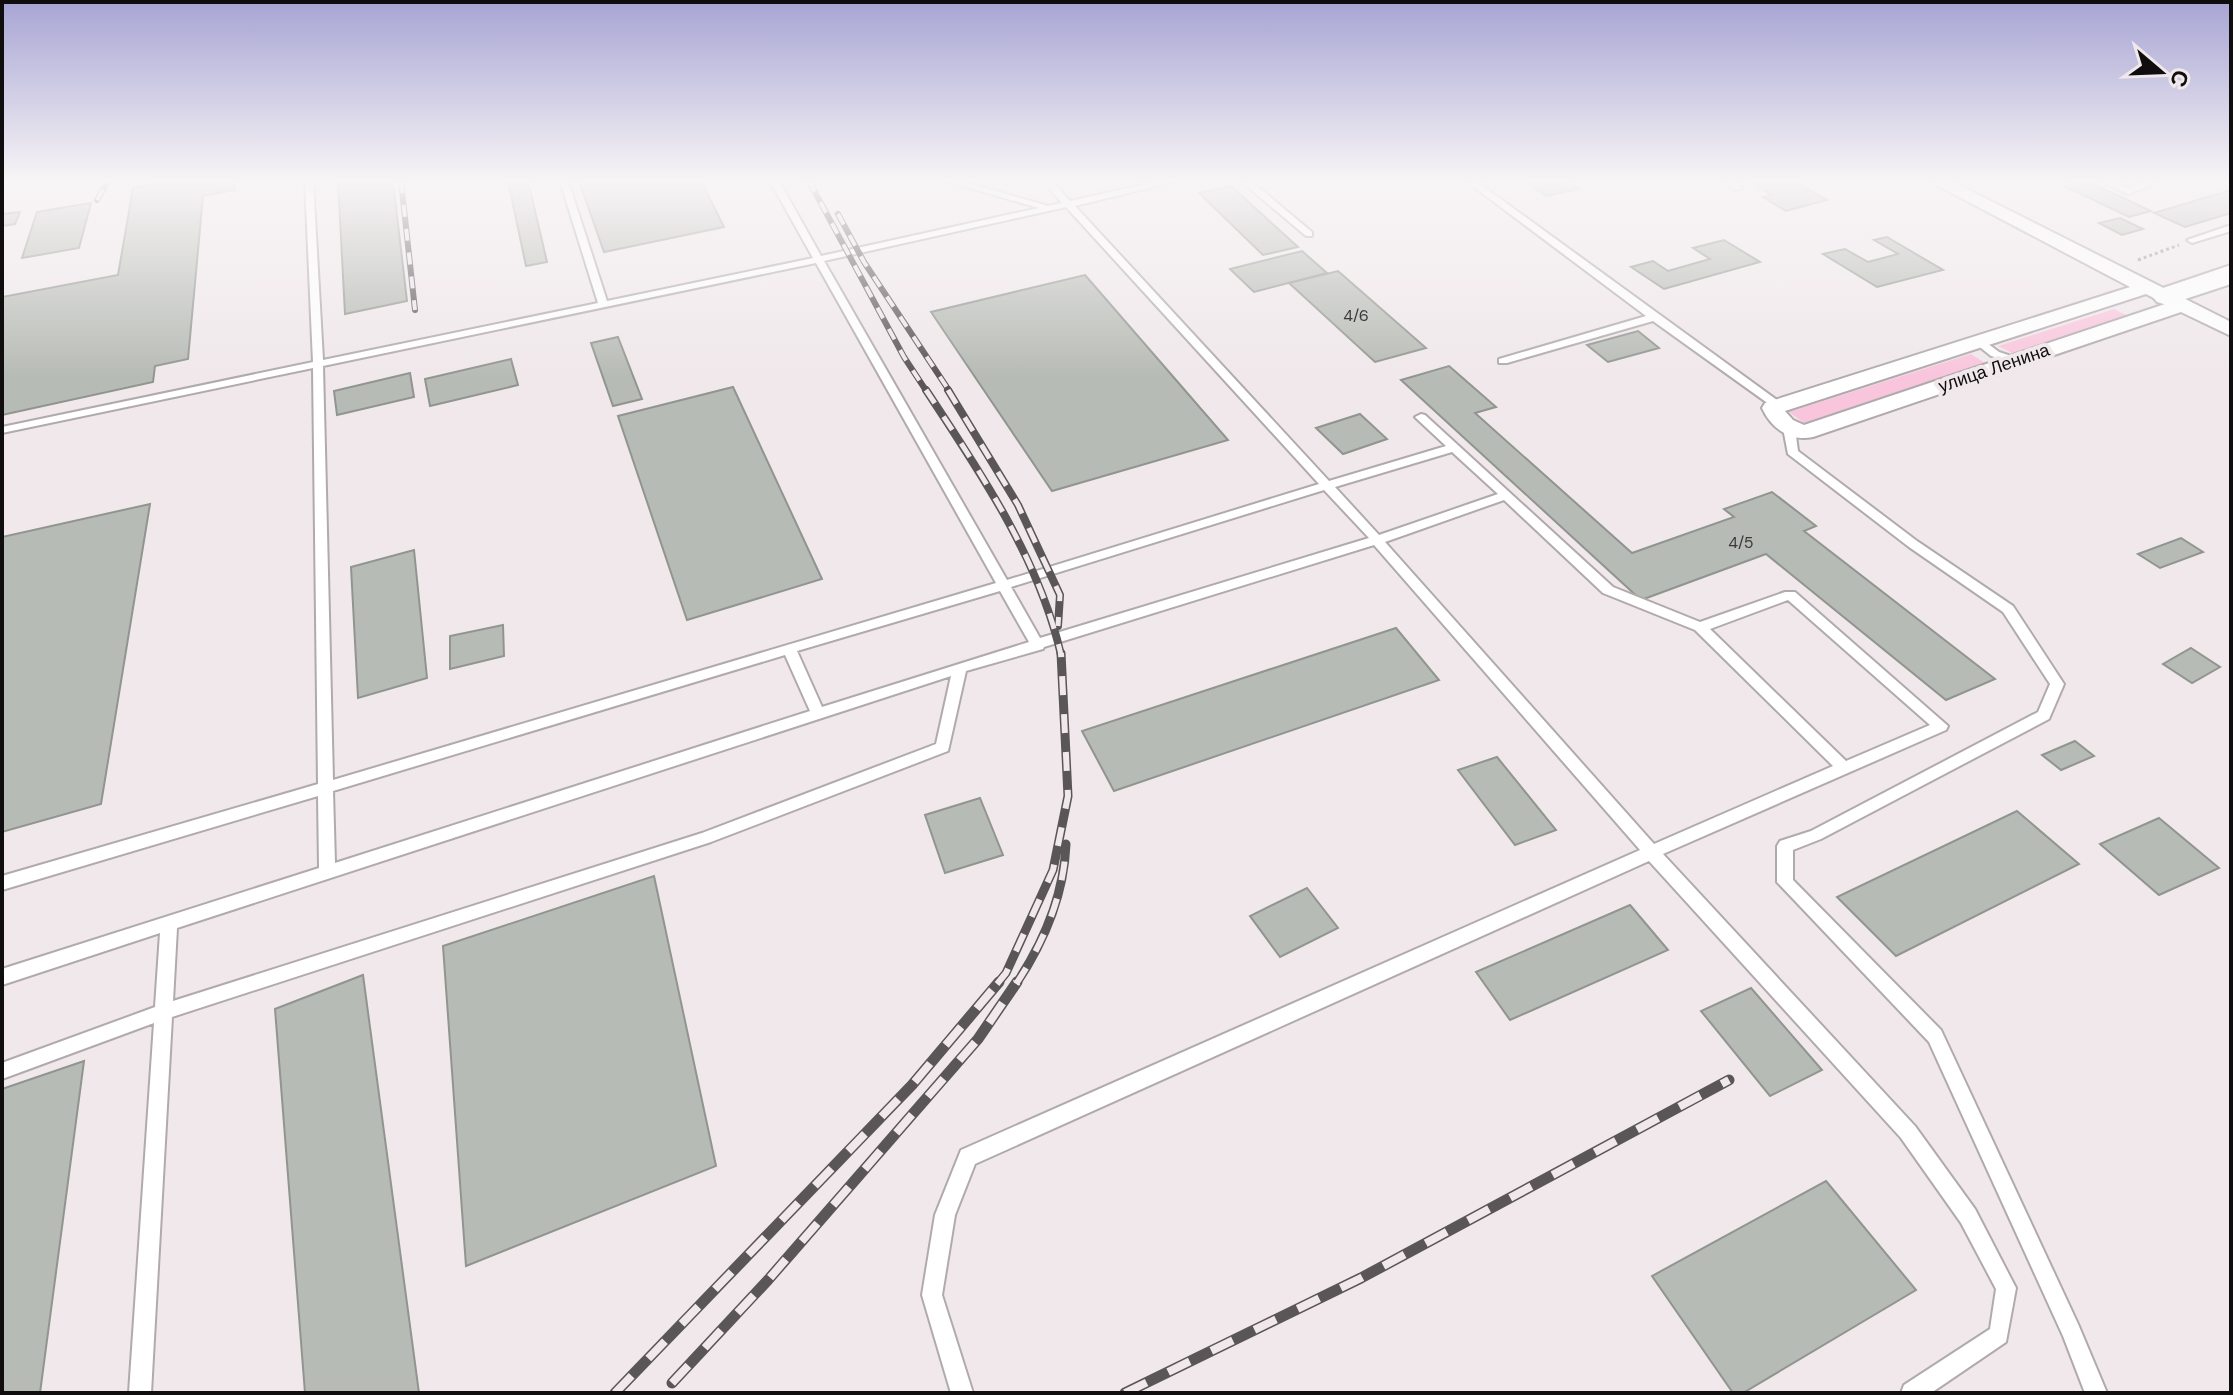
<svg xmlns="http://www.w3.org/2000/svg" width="2233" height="1395" font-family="'DM Sans',sans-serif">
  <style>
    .green { fill: #f9c5dc }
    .building { fill: #b7bbb5; stroke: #91958f; stroke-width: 2 }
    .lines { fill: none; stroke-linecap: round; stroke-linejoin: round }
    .lane-casing { stroke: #b1aaad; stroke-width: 4 }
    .street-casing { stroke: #b1aaad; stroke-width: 4 }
    .secondary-casing { stroke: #b1aaad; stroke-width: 4 }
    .path { stroke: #948e90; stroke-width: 3; stroke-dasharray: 3 3; stroke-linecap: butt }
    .lane { fill: #fff; fill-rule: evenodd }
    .street { fill: #fff; fill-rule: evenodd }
    .secondary { fill: #fff; fill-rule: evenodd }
    .rail-far3-casing { stroke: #5a5557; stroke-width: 6 }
    .rail-far2-casing { stroke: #5a5557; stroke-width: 8 }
    .rail-far1-casing { stroke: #5a5557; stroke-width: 9 }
    .rail-casing { stroke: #5a5557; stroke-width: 11 }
    .rail-far3 { stroke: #f0e8eb; stroke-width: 4; stroke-dasharray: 12; stroke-linecap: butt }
    .rail-far2 { stroke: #f0e8eb; stroke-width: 5; stroke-dasharray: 16; stroke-linecap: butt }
    .rail-far1 { stroke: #f0e8eb; stroke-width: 6; stroke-dasharray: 19; stroke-linecap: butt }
    .rail { stroke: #f0e8eb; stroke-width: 8; stroke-dasharray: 24; stroke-linecap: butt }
    .labels { text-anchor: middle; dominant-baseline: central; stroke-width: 8; stroke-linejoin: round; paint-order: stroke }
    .number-label { font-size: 16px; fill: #3a3838 }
    .far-street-label { font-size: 18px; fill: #100d0e; stroke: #f0e8eb }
  </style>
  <rect width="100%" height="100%" fill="#f0e8eb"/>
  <g class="green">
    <path d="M2114 309 2128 316 2014 354 1998 346Z"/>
    <path d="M1971 354 1985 363 1804 423 1789 412Z"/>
  </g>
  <g class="building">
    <path d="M169 181H235V190L203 196 188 359 155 366 153 382 2 415V297L118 275 133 188Z"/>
    <path d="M338 181H393L407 301 345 314Z"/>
    <path d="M508 181H528L547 262 526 266Z"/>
    <path d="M579 181H701L724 227 604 252Z"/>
    <path d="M1525 181H1567L1578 189 1546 196Z"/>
    <path d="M1749 181H1793L1827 200 1786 211 1763 197 1772 195Z"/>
    <path d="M2080 181H2087L2151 211 2129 217 2064 186Z"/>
    <path d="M1231 186 1298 247 1263 255 1199 193Z"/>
    <path d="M2231 190V213L2185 227 2154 213Z"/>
    <path d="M91 203 79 248 22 258 37 212Z"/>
    <path d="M20 212 15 224 2 226V214Z"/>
    <path d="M2120 218 2143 229 2122 235 2099 223Z"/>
    <path d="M1887 237 1943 270 1877 287 1823 254 1845 249 1868 262 1898 254 1874 240Z"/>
    <path d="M1724 240 1760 262 1664 289 1631 267 1653 261 1668 271 1710 259 1693 248Z"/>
    <path d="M1302 251 1327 273 1254 292 1230 269Z"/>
    <path d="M1338 271 1426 348 1375 362 1289 283Z"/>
    <path d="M1085 275 1228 440 1052 491 931 312Z"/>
    <path d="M1638 331 1659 348 1608 362 1587 345Z"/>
    <path d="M618 337 642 399 613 406 591 343Z"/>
    <path d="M511 359 518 385 430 406 425 379Z"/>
    <path d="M1449 366 1496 407 1475 413 1632 553 1734 517 1724 509 1772 492 1816 526 1804 531 1995 679 1946 700 1766 554 1641 600 1401 380Z"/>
    <path d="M410 373 414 397 337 415 334 391Z"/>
    <path d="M733 387 822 579 687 620 618 416Z"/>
    <path d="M1360 414 1387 439 1343 454 1316 428Z"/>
    <path d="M150 504 101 804 2 832V537Z"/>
    <path d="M2181 538 2203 552 2160 568 2138 554Z"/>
    <path d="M414 550 427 678 358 698 351 567Z"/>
    <path d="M503 625 504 656 450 669V636Z"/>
    <path d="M1396 628 1439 680 1114 791 1082 731Z"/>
    <path d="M2191 648 2220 667 2192 683 2163 664Z"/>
    <path d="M2075 741 2094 756 2061 770 2042 755Z"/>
    <path d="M1497 757 1556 830 1515 845 1458 770Z"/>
    <path d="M980 798 1003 855 945 873 925 815Z"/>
    <path d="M2017 811 2079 864 1896 956 1837 897Z"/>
    <path d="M2159 818 2219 868 2159 895 2100 844Z"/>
    <path d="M654 876 716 1166 466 1266 443 946Z"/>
    <path d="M1307 888 1338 928 1280 957 1250 916Z"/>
    <path d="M1630 905 1668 950 1510 1020 1476 972Z"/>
    <path d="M363 975 419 1393H305L275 1009Z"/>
    <path d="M1751 988 1822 1070 1770 1096 1701 1011Z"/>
    <path d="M84 1061 40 1393H2V1089Z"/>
    <path d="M1826 1181 1916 1290 1743 1393H1733L1652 1276Z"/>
  </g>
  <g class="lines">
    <defs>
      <g id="lane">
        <path d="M305 181H313L323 360 598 303 560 181H568L607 301 813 258 770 181H779L821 256 1039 208 946 181H961L1048 206 1062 203 1043 181H1052L1070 201 1160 181H1177L1075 206 1329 481 1446 446 1417 419 1415 417 1421 414 1425 415 1613 587 1700 622 1785 592H1795L1948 726 1946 730 1663 854 1915 1126 1975 1209 2016 1288 2006 1342 1931 1393H1901L1904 1385 1990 1329 1996 1289 1961 1223 1901 1138 1649 861 975 1164 955 1215 942 1295 973 1393H951L922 1295 935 1215 961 1150 1640 850 1374 545 1044 647 1043 649 966 671 948 751 711 842 172 1017 151 1393H129L154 1023 2 1079V1063L155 1007 160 933 2 985V969L319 868 318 796 2 890V876L318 784 313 368 2 433V427L313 362ZM1066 207 1319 484 1007 580 824 261ZM816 263 996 583 333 780 323 366ZM1452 452 1498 494 1379 535 1335 487ZM1324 490 1369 538 1040 638 1011 587ZM1504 500 1603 593 1695 630 1833 766 1654 844 1385 542ZM1000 591 1029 642 822 707 797 651ZM1788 600 1930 725 1846 761 1710 629ZM785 655 810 711 335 863 333 791ZM951 676 936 744 702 833 173 1001 177 928Z"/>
        <path d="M1241 181H1251L1312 232V236H1306Z"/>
        <path d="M1466 181H1476L1781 403V407H1773L1653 321 1507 363H1499V359L1646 316Z"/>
        <path d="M1722 181H1733L1743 188 1736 190Z"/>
        <path d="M2099 181H2112L2128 188 2148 181H2161L2128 194Z"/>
        <path d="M2231 225V231L2192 243 2187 240Z"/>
        <path d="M1983 337 1988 340 1987 343 1999 352 2023 360 2018 363 1991 356 1976 344 1979 338Z"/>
        <path d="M1789 425 1795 428 1798 451 1917 541 2013 606 2064 684 2049 719 1821 839 1793 850V880L1941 1030 2078 1324 2107 1393H2085L2063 1336 1929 1042 1777 882V846L1780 841 1811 831 2038 712 2050 684 2003 612 1909 547 1788 454 1783 428Z"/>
      </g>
      <path id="street" d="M1929 181H1951L2231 322V336L2181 312 1813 437C1790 442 1771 428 1762 408L1765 403 2130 287ZM2146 294 2165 304 1804 425 1793 420 1785 411Z"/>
      <path id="secondary" d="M2231 265V284L2167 305 2157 302 2152 296 2157 290Z"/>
    </defs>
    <use href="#lane" class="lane-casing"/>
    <use href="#street" class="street-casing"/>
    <use href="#secondary" class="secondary-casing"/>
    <path class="path" d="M2138 260 2179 245"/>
    <use href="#lane" class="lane"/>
    <use href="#street" class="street"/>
    <use href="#secondary" class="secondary"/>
    <defs>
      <g id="rail-far3">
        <path d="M401 181 415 310"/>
        <path d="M809 181 904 357 927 392"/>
        <path d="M97 200 108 181"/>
        <path d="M838 214 864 262 950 392"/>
      </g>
      <g id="rail-far2">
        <path d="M926 390C980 472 1039 558 1061 655"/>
        <path d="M948 390 1018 505 1060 595 1058 626"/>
      </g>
      <g id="rail-far1">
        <path d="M997 984 1006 973 1053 870 1068 796 1061 653"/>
        <path d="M1016 984C1044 942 1064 895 1066 844"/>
      </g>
      <g id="rail">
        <path d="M672 1383 768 1280 978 1039 1017 982"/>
        <path d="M615 1393 912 1085 999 982"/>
        <path d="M1125 1393 1361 1278 1729 1080"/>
      </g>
    </defs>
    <use href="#rail-far3" class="rail-far3-casing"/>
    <use href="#rail-far2" class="rail-far2-casing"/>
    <use href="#rail-far1" class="rail-far1-casing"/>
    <use href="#rail" class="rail-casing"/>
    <use href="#rail-far3" class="rail-far3"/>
    <use href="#rail-far2" class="rail-far2"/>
    <use href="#rail-far1" class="rail-far1"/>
    <use href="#rail" class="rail"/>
  </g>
  <linearGradient id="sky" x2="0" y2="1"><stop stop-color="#a7a4d4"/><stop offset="0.48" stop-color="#f8f5f6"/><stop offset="1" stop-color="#f8f5f6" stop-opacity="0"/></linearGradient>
  <rect width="2233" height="377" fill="url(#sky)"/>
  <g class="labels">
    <g class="number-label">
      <text x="1356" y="315">4/6</text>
      <text x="1741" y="542">4/5</text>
    </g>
    <g class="far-street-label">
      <text transform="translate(1994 368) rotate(-19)">улица Ленина</text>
    </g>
  </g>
  <rect width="2233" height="1395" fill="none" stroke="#100d0e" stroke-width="8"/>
  <g transform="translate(2161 72) rotate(109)" stroke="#f0e8eb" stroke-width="6" paint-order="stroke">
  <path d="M0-6L14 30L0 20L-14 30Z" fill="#100d0e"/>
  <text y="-12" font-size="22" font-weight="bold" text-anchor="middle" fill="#100d0e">С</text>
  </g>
</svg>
